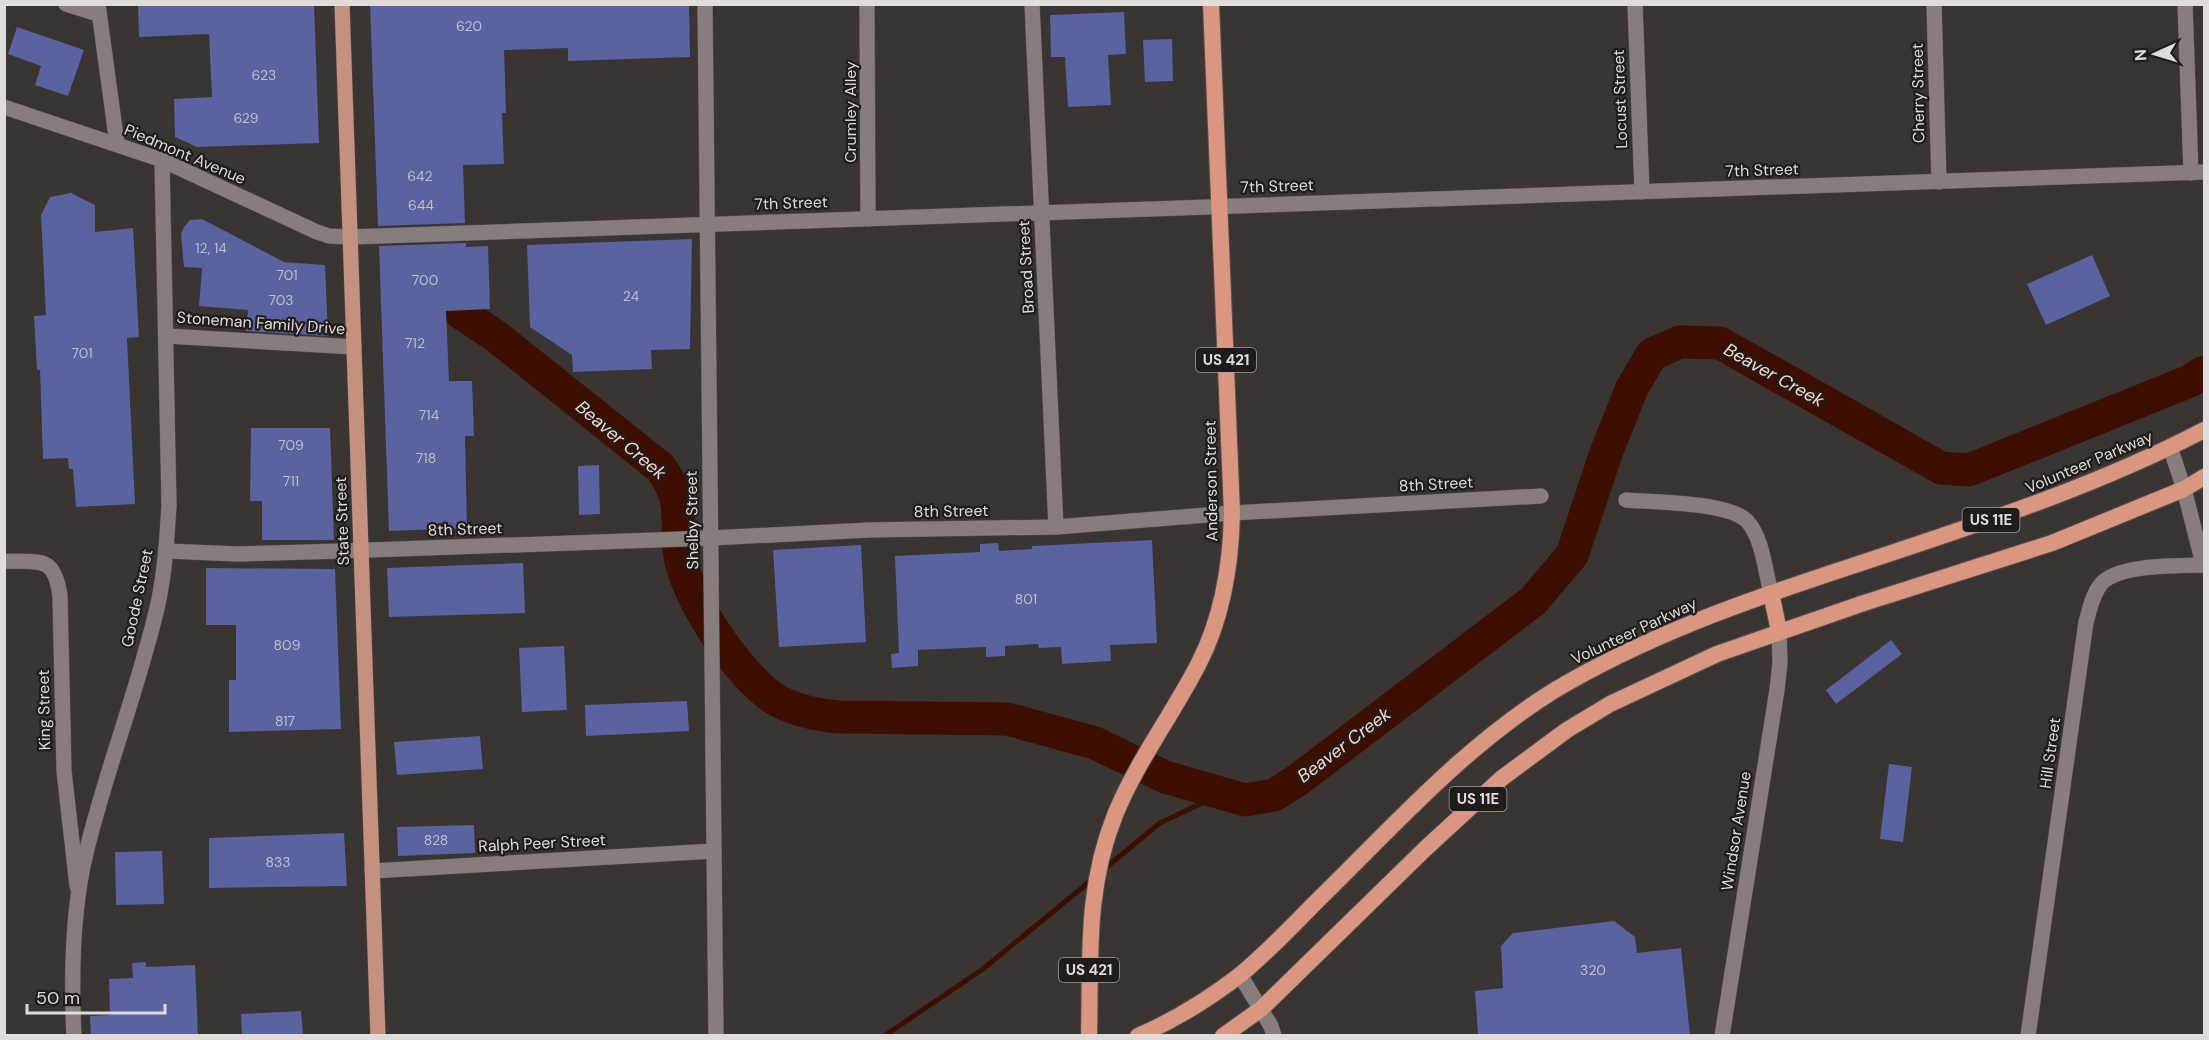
<svg xmlns="http://www.w3.org/2000/svg" width="2209" height="1040" font-family="'DM Sans',sans-serif">
  <style>
    .lines { fill: none; stroke-linecap: round; stroke-linejoin: round }
    .stream { stroke: #3d0f01; stroke-width: 5 }
    .river { stroke: #3d0f01; stroke-width: 33 }
    .building { fill: #58639f }
    .minor-casing { stroke: #565150; stroke-width: 16 }
    .tertiary-casing { stroke: #565150; stroke-width: 16 }
    .secondary-casing { stroke: #565150; stroke-width: 16 }
    .primary-casing { stroke: #565150; stroke-width: 16 }
    .trunk-casing { stroke: #565150; stroke-width: 18 }
    .minor { stroke: #857e7c; stroke-width: 15 }
    .tertiary { stroke: #857e7c; stroke-width: 15 }
    .secondary { stroke: #857e7c; stroke-width: 15 }
    .primary { stroke: #c4907f; stroke-width: 15 }
    .trunk { stroke: #d99680; stroke-width: 16 }
    .labels { text-anchor: middle; dominant-baseline: central; stroke-width: 4.5; stroke-linejoin: round; paint-order: stroke }
    .number-label { font-size: 14px; fill: #bdbecb }
    .shield { fill: #1f1c1b; stroke: #a5a2a1; stroke-width: 1.5 }
    .shield-label { font-size: 15px; font-weight: bold; fill: #dfdcda }
    .street-label { font-size: 16px; fill: #dfdcda; stroke: #1f1c1b }
    .water-label { font-size: 18px; font-style: italic; fill: #ffd5c8; stroke: #1f1c1b }
  </style>
  <rect width="100%" height="100%" fill="#3a3432"/>
  <g class="lines">
    <g class="stream">
      <path d="M1103 870 1160 823 1223 793"/>
      <path d="M884 1036 983 969 1094 878"/>
    </g>
    <path class="river" d="M461 313 497 337 661 468C687 506 674 517 680 556 686 598 742 682 780 702 798 711 818 715 838 717L1007 719 1095 743 1165 777 1245 800 1274 795 1299 779 1533 601 1572 555 1606 453 1632 388 1652 354 1680 342 1720 343 1941 468 1969 470 2190 381 2204 372"/>
  </g>
  <g class="building">
    <path d="M138 4H314L319 143 197 147 175 137 174 99 212 97 209 34 139 37Z"/>
    <path d="M370 4H689L690 57 568 61V48L504 50 506 113H502L504 164 463 165 465 223 378 226Z"/>
    <path d="M1124 12 1126 54 1108 55 1111 105 1068 107 1065 57H1051L1050 15Z"/>
    <path d="M17 27 84 50 68 96 35 85 41 66 8 54Z"/>
    <path d="M1172 39 1173 81 1145 82 1143 40Z"/>
    <path d="M71 193 95 205V232L133 228 139 337 127 338 135 504 76 507 73 469H69L68 458 43 459 40 370H37L34 316 46 315 41 215 50 197Z"/>
    <path d="M202 219 284 262 325 265 328 336 246 331 248 310 199 306 202 268 184 267 181 234 184 227 190 220Z"/>
    <path d="M692 239 690 349 651 350 652 369 573 372 572 355 530 327 527 245Z"/>
    <path d="M466 243V247L488 246 490 309 446 311 449 381H472L474 436H465L467 528 389 531 379 246Z"/>
    <path d="M2092 255 2110 296 2046 325 2027 284Z"/>
    <path d="M251 428H330L334 540H262V501H250Z"/>
    <path d="M599 465 600 514 579 515 578 466Z"/>
    <path d="M1152 540 1157 643 1110 645 1111 661 1062 664 1061 647 1039 648 1038 644 1005 646V656L986 657V647L918 650V666L892 668 891 654 899 653 895 556 980 552V544L998 543 999 551 1032 549V546Z"/>
    <path d="M861 545 866 642 779 647 773 550Z"/>
    <path d="M523 563 525 613 389 617 387 568Z"/>
    <path d="M206 568 335 569 341 729 229 732V680H236V625H206Z"/>
    <path d="M1891 640 1902 654 1836 704 1826 690Z"/>
    <path d="M564 646 567 710 522 712 519 648Z"/>
    <path d="M687 701 689 731 586 736 585 705Z"/>
    <path d="M480 736 483 769 397 775 394 742Z"/>
    <path d="M1889 764 1912 767 1903 842 1880 839Z"/>
    <path d="M474 825 475 853 398 856 397 827Z"/>
    <path d="M344 833 347 886 209 888V838Z"/>
    <path d="M162 851 164 904 116 905 115 852Z"/>
    <path d="M1614 921 1635 937 1637 953 1681 948 1690 1035H1478L1475 991 1503 988 1501 946 1513 933Z"/>
    <path d="M146 962V967L195 965 198 1035H91L90 1016 110 1015 109 979 133 978 132 963Z"/>
    <path d="M301 1011 303 1035H242L241 1014Z"/>
  </g>
  <g class="lines">
    <defs>
      <g id="minor">
        <path d="M66 4 98 14"/>
        <path d="M98 4 117 144"/>
        <path d="M867 4 868 219"/>
        <path d="M1032 4 1056 527"/>
        <path d="M1635 4 1642 192"/>
        <path d="M1934 4 1939 182"/>
        <path d="M2185 4 2191 173"/>
        <path d="M350 237 2204 172"/>
        <path d="M167 336 354 347"/>
        <path d="M2170 447 2184 489 2203 564"/>
        <path d="M1626 500C1653 502 1731 502 1748 522 1763 540 1765 571 1771 593"/>
        <path d="M1232 513 1541 496"/>
        <path d="M4 561C40 563 54 554 60 596L64 771 77 886"/>
        <path d="M372 871 714 851"/>
        <path d="M1240 975 1271 1026 1274 1036"/>
        <path d="M2028 1036 2086 622C2090 609 2092 595 2101 584 2118 564 2178 566 2204 565"/>
      </g>
      <g id="tertiary">
        <path d="M705 4 716 1036"/>
        <path d="M167 551 238 554 342 551 711 538 869 530 1056 527 1232 513"/>
        <path d="M1722 1036 1777 690 1780 663 1779 631"/>
      </g>
      <g id="secondary">
        <path d="M4 107 162 160 317 232 329 236 350 237"/>
        <path d="M74 1036C71 976 72 908 87 849 107 767 139 687 158 604 165 571 167 538 169 505L162 160"/>
      </g>
      <path id="primary" d="M342 4 378 1036"/>
      <g id="trunk">
        <path d="M1771 593 1779 631"/>
        <path d="M1089 1036C1091 958 1085 890 1115 815 1137 761 1173 714 1199 663 1223 616 1231 565 1232 513L1211 4"/>
        <path d="M1138 1036C1173 1021 1210 998 1240 975 1267 953 1292 926 1317 901 1393 827 1464 746 1555 690 1646 636 1743 602 1843 569 1966 528 2089 490 2204 430"/>
        <path d="M1223 1036 1261 1009 1425 849 1502 778 1567 730 1610 704 1717 654 1864 603 2052 543 2184 489 2204 477"/>
      </g>
    </defs>
    <use href="#minor" class="minor-casing"/>
    <use href="#tertiary" class="tertiary-casing"/>
    <use href="#secondary" class="secondary-casing"/>
    <use href="#primary" class="primary-casing"/>
    <use href="#trunk" class="trunk-casing"/>
    <use href="#minor" class="minor"/>
    <use href="#tertiary" class="tertiary"/>
    <use href="#secondary" class="secondary"/>
    <use href="#primary" class="primary"/>
    <use href="#trunk" class="trunk"/>
  </g>
  <g class="labels">
    <g class="number-label">
      <text x="469" y="26">620</text>
      <text x="264" y="75">623</text>
      <text x="246" y="118">629</text>
      <text x="420" y="176">642</text>
      <text x="421" y="205">644</text>
      <text x="211" y="248">12, 14</text>
      <text x="287" y="275">701</text>
      <text x="425" y="280">700</text>
      <text x="631" y="296">24</text>
      <text x="281" y="300">703</text>
      <text x="415" y="343">712</text>
      <text x="82" y="353">701</text>
      <text x="429" y="415">714</text>
      <text x="291" y="445">709</text>
      <text x="426" y="458">718</text>
      <text x="291" y="481">711</text>
      <text x="1026" y="599">801</text>
      <text x="287" y="645">809</text>
      <text x="285" y="721">817</text>
      <text x="436" y="840">828</text>
      <text x="278" y="862">833</text>
      <text x="1593" y="970">320</text>
    </g>
    <g class="shield">
      <rect x="1196" y="348" width="60" height="24" rx="4.5"/>
      <rect x="1962.5" y="508" width="57" height="24" rx="4.5"/>
      <rect x="1449.5" y="787" width="57" height="24" rx="4.5"/>
      <rect x="1059" y="958" width="60" height="24" rx="4.5"/>
    </g>
    <g class="shield-label">
      <text x="1226" y="360">US 421</text>
      <text x="1991" y="520">US 11E</text>
      <text x="1478" y="799">US 11E</text>
      <text x="1089" y="970">US 421</text>
    </g>
    <g class="street-label">
      <text transform="translate(1918 93) rotate(-91)">Cherry Street</text>
      <text transform="translate(1620 99) rotate(-92)">Locust Street</text>
      <text transform="translate(850 112) rotate(-90)">Crumley Alley</text>
      <text transform="translate(185 154) rotate(23)">Piedmont Avenue</text>
      <text transform="translate(1762 170) rotate(-2)">7th Street</text>
      <text transform="translate(1277 186) rotate(-2)">7th Street</text>
      <text transform="translate(791 203) rotate(-2)">7th Street</text>
      <text transform="translate(1026 267) rotate(-93)">Broad Street</text>
      <text transform="translate(261 323) rotate(4)">Stoneman Family Drive</text>
      <text transform="translate(2089 462) rotate(-23)">Volunteer Parkway</text>
      <text transform="translate(1211 481) rotate(-91)">Anderson Street</text>
      <text transform="translate(1436 484) rotate(-3)">8th Street</text>
      <text transform="translate(951 511) rotate(-1)">8th Street</text>
      <text transform="translate(692 520) rotate(-91)">Shelby Street</text>
      <text transform="translate(342 521) rotate(-92)">State Street</text>
      <text transform="translate(465 529) rotate(-2)">8th Street</text>
      <text transform="translate(137 598) rotate(-78)">Goode Street</text>
      <text transform="translate(1634 631) rotate(-25)">Volunteer Parkway</text>
      <text transform="translate(44 710) rotate(-91)">King Street</text>
      <text transform="translate(2050 753) rotate(-82)">Hill Street</text>
      <text transform="translate(1736 831) rotate(-81)">Windsor Avenue</text>
      <text transform="translate(542 843) rotate(-3)">Ralph Peer Street</text>
    </g>
    <g class="water-label">
      <text transform="translate(1774 375) rotate(29)">Beaver Creek</text>
      <text transform="translate(621 440) rotate(40)">Beaver Creek</text>
      <text transform="translate(1344 745) rotate(-37)">Beaver Creek</text>
    </g>
  </g>
  <rect width="2209" height="1040" fill="none" stroke="#dfdcda" stroke-width="12"/>
  <g transform="translate(2155 54) rotate(266)" stroke="#1f1c1b" stroke-width="4.5" paint-order="stroke">
  <path d="M0-4.5L10 22L0 15L-10 22Z" fill="#dfdcda"/>
  <text y="-9" font-size="16" font-weight="bold" text-anchor="middle" fill="#dfdcda">N</text>
  </g>
  <path d="M27 1004v9h138v-9" fill="none" stroke="#dfdcda" stroke-width="3"/>
  <text x="36" y="1004" font-size="18" fill="#dfdcda" stroke="#1f1c1b" stroke-width="4.5" paint-order="stroke">50 m</text>
</svg>
